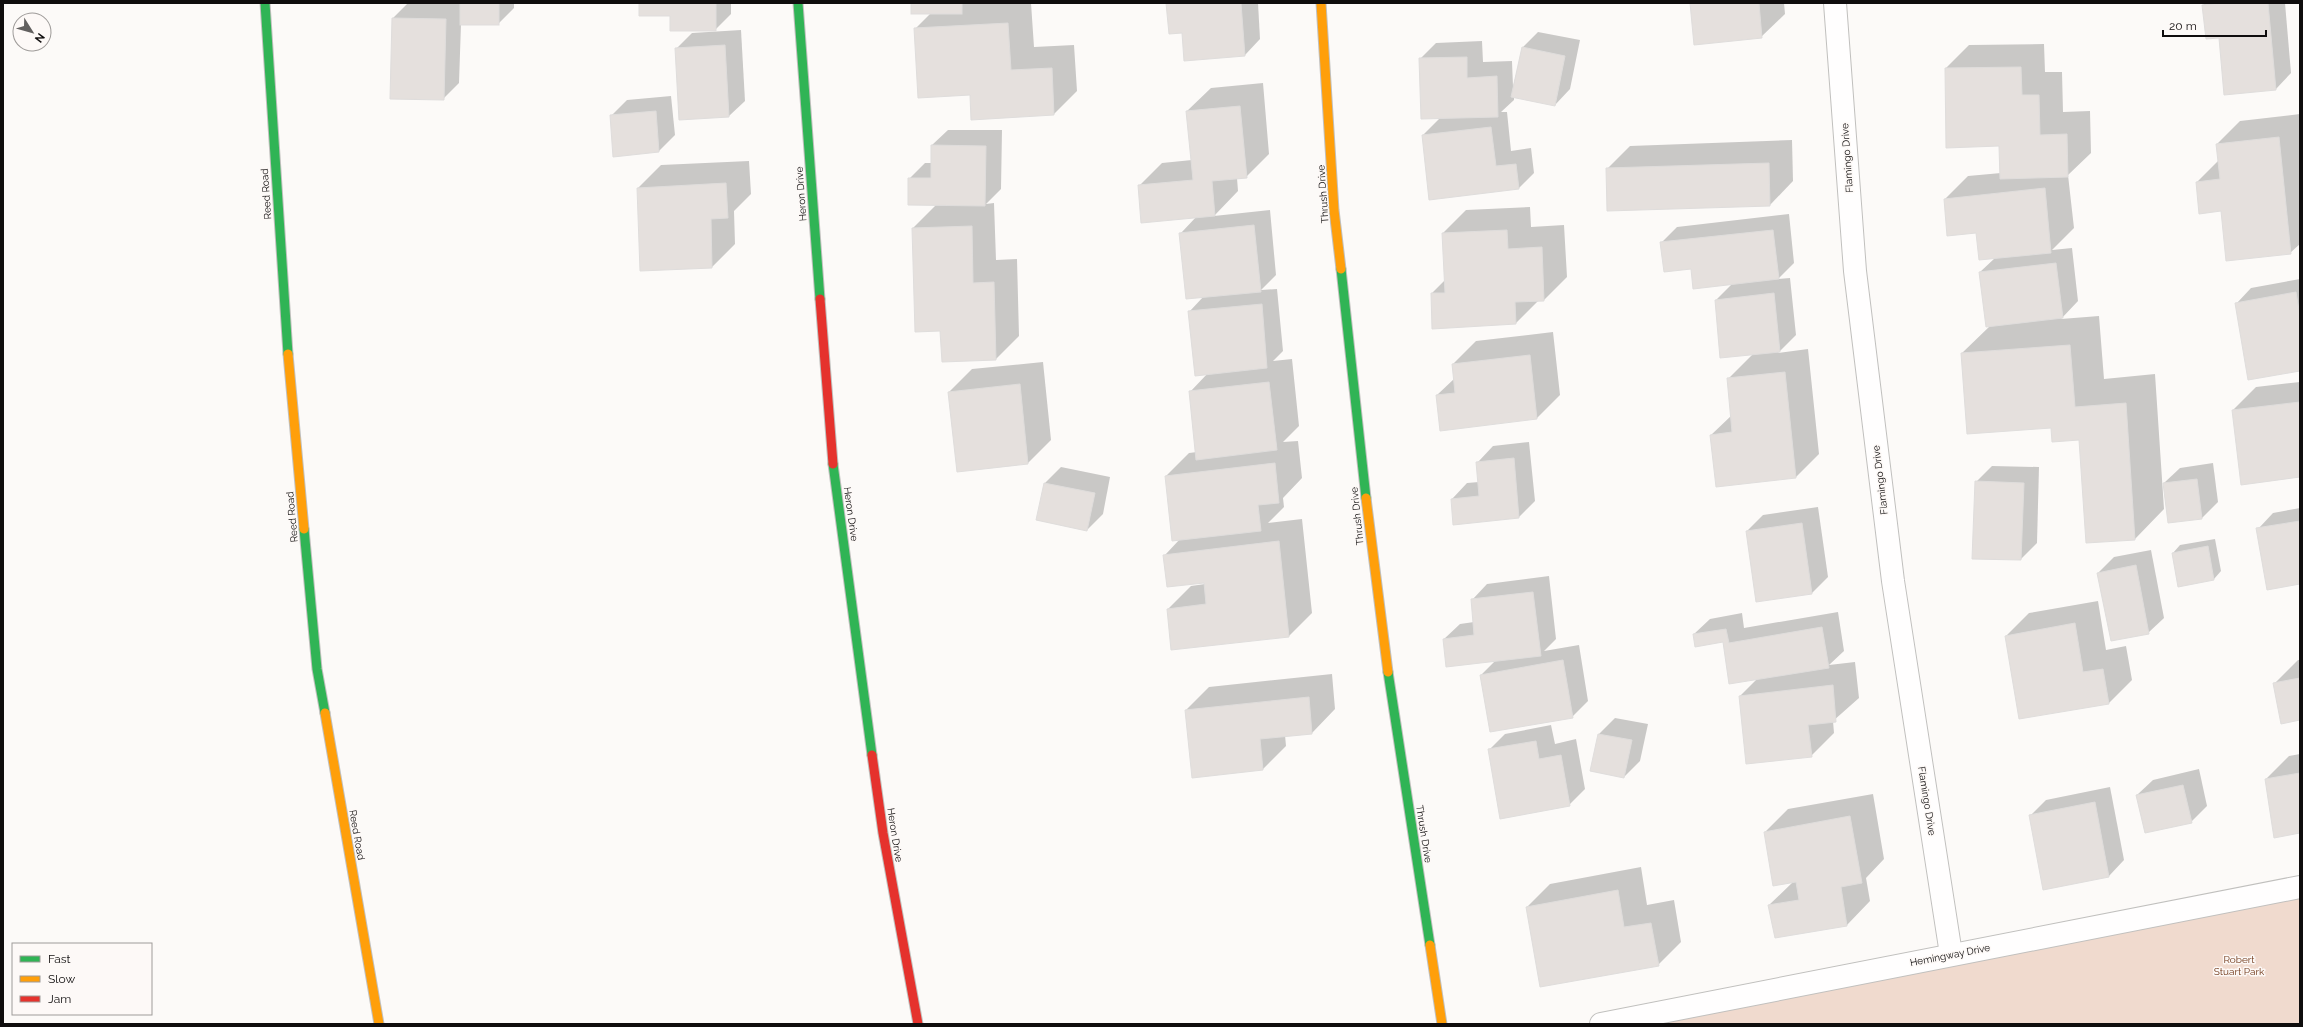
<svg xmlns="http://www.w3.org/2000/svg" width="2303" height="1027" font-family="Raleway,sans-serif">
  <style>
    .green { fill: #f0dace }
    .shadow { fill: #0003 }
    .building { fill: #e5e0dd; stroke: #dfdddc }
    .lines { fill: none; stroke-linecap: round; stroke-linejoin: round }
    .street-casing { stroke: #c1c0be; stroke-width: 24 }
    .fast-casing { stroke: #c1c0be; stroke-width: 11 }
    .slow-casing { stroke: #c1c0be; stroke-width: 11 }
    .jam-casing { stroke: #c1c0be; stroke-width: 11 }
    .street { stroke: #fffefe; stroke-width: 22 }
    .fast { stroke: #30b455; stroke-width: 9 }
    .slow { stroke: #ff9f0a; stroke-width: 9 }
    .jam { stroke: #e5322d; stroke-width: 9 }
    .labels { text-anchor: middle; dominant-baseline: central; stroke-width: 3; stroke-linejoin: round; paint-order: stroke }
    .street-label { font-size: 10px; fill: #0f0d0d; stroke: #fdf9f7 }
    .park-label { font-size: 10px; fill: #6f3717; stroke: #fdf9f7 }
  </style>
  <rect width="100%" height="100%" fill="#fcfaf8"/>
  <path class="green" d="M2300 892V1024H1640Z"/>
  <g class="shadow">
    <path d="M408 3H514V8L498 24H461L459 83 443 99 393 18Z"/>
    <path d="M640 3H731V14L715 30Z"/>
    <path d="M912 3H1031L1034 47 1074 45 1077 91 1054 114 971 94 915 29 931 13Z"/>
    <path d="M1167 3H1258L1260 39 1245 55 1183 32Z"/>
    <path d="M1691 3H1784L1785 14 1761 37Z"/>
    <path d="M2206 3H2285L2291 73 2276 89 2220 37 2203 5Z"/>
    <path d="M741 30 745 101 729 116 676 49 692 33Z"/>
    <path d="M1538 32 1580 40 1570 89 1555 105 1514 97V100L1501 112H1507L1511 151 1531 148 1534 173 1518 189 1423 135 1440 118 1420 59 1436 43 1482 41 1483 62 1512 61 1513 87 1523 47Z"/>
    <path d="M2044 44 2045 72H2062L2063 112 2090 111 2091 153 2068 175 2074 228 2052 250 2072 248 2078 301 2061 319 2099 316 2104 379 2155 374 2164 509 2135 539 2080 439 1962 353 1990 326 1980 272 1995 258 1977 232 1945 199 1968 176 2001 173 2000 145 1946 68 1969 45Z"/>
    <path d="M1263 83 1269 154 1246 177 1237 178 1238 191 1214 216 1270 210 1276 275 1261 290 1277 289 1283 351 1273 361 1292 359 1299 426 1283 442 1298 441 1302 478 1283 498 1284 507 1268 523 1302 519 1312 613 1289 636 1168 609 1191 586 1205 584V582L1165 555 1180 539 1166 476 1189 453 1197 452 1190 392 1208 373 1189 312 1204 296 1181 233 1197 216 1139 186 1162 163 1192 160 1187 111 1211 88Z"/>
    <path d="M671 96 675 135 659 151 611 116 627 100Z"/>
    <path d="M2300 114V244L2290 253 2222 210 2197 182 2219 160 2217 144 2240 121Z"/>
    <path d="M948 130H1002L1001 189 986 204 994 203 996 260 1017 259 1019 336 996 359 941 330 913 228 937 204 909 179 925 163H932V145Z"/>
    <path d="M1792 140 1793 181 1770 205 1607 169 1630 146Z"/>
    <path d="M749 161 751 194 734 211 735 244 712 267 638 188 661 165Z"/>
    <path d="M1530 207 1531 227 1564 225 1567 277 1544 300H1539L1516 323 1432 293 1446 279 1443 233 1466 210Z"/>
    <path d="M1789 214 1794 263 1778 279 1790 278 1796 335 1778 353 1808 349 1819 454 1796 477 1711 435 1732 415 1728 379 1754 353 1716 300 1733 283 1692 268 1662 242 1677 227Z"/>
    <path d="M2300 279V370L2236 304 2251 288Z"/>
    <path d="M1553 332 1560 395 1537 418 1437 395 1455 378 1453 364 1476 341Z"/>
    <path d="M1043 362 1051 440 1028 463 949 392 972 369Z"/>
    <path d="M2300 382V476L2233 410 2256 387Z"/>
    <path d="M1529 442 1535 501 1519 517 1454 524 1452 499 1467 483 1479 482 1478 462 1493 446Z"/>
    <path d="M2213 463 2218 502 2202 518 2164 483 2180 468Z"/>
    <path d="M1992 466 2039 467 2037 543 2021 559 1976 482Z"/>
    <path d="M1061 467 1110 477 1103 514 1087 530 1037 520 1045 483Z"/>
    <path d="M1818 507 1828 577 1812 593 1747 531 1763 515Z"/>
    <path d="M2300 508V583L2258 529 2273 513Z"/>
    <path d="M2215 539 2221 571 2214 579 2173 553 2180 545Z"/>
    <path d="M2151 550 2164 618 2148 633 2098 573 2114 557Z"/>
    <path d="M1549 576 1556 639 1544 651 1579 645 1588 701 1572 717 1481 675 1496 660 1444 639 1460 624 1474 622 1472 600 1487 584Z"/>
    <path d="M2098 601 2106 650 2126 646 2132 680 2109 703 2006 636 2029 613Z"/>
    <path d="M1838 612 1844 651 1829 665 1855 662 1859 698 1833 721 1834 733 1811 756 1740 696 1758 678 1724 641 1694 634 1710 619 1742 613 1744 628Z"/>
    <path d="M2298 660H2300V719L2274 684Z"/>
    <path d="M1332 674 1335 709 1312 733 1285 735 1286 746 1263 769 1186 710 1209 687Z"/>
    <path d="M1615 718 1648 724 1640 761 1624 777 1591 771 1599 734Z"/>
    <path d="M1551 725 1555 744 1576 739 1585 789 1569 805 1489 750 1505 734Z"/>
    <path d="M2300 754V832L2266 779 2289 756Z"/>
    <path d="M2199 769 2207 806 2191 822 2137 795 2153 780Z"/>
    <path d="M2110 787 2124 860 2109 876 2030 816 2046 800Z"/>
    <path d="M1873 794 1884 859 1866 878 1870 901 1847 925 1769 905 1793 882 1765 832 1788 809Z"/>
    <path d="M1641 867 1647 905 1674 900 1681 942 1658 965 1527 907 1550 884Z"/>
  </g>
  <g class="building">
    <rect x="460" y="3" width="39" height="22"/>
    <path d="M639 3H716V31H670V16H639Z"/>
    <rect x="911" y="3" width="51" height="11"/>
    <path d="M1166 3H1241L1245 56 1184 61 1182 33 1169 34Z"/>
    <path d="M1690 3H1759L1762 38 1694 45Z"/>
    <path d="M2223 3H2268L2276 90 2224 95 2219 38 2206 39 2202 5Z"/>
    <path d="M392 18 446 19 444 100 390 99Z"/>
    <path d="M1008 23 1011 70 1052 68 1054 115 971 120 970 95 918 98 914 28Z"/>
    <path d="M725 45 729 117 679 120 675 48Z"/>
    <path d="M1522 47 1565 56 1555 106 1511 97Z"/>
    <path d="M1467 57V78L1497 76 1498 117 1421 119 1419 58Z"/>
    <path d="M2021 67 2022 95H2039L2040 135 2067 134 2068 177 2000 179 1999 146 1946 148 1945 68Z"/>
    <path d="M1240 106 1247 178 1212 181 1215 216 1141 223 1138 185 1193 180 1186 111Z"/>
    <path d="M656 111 659 152 613 157 610 115Z"/>
    <path d="M1491 127 1496 166 1516 164 1519 189 1429 200 1422 135Z"/>
    <path d="M2279 137 2291 254 2226 261 2221 211 2199 214 2196 182 2220 179 2216 144Z"/>
    <path d="M931 145 986 146 985 206 908 205V178H931Z"/>
    <path d="M1769 163 1770 206 1607 211 1606 168Z"/>
    <path d="M726 183 728 218 711 219 712 268 640 271 637 188Z"/>
    <path d="M2045 188 2051 253 1979 260 1976 233 1947 236 1944 199Z"/>
    <path d="M1254 225 1261 292 1186 299 1179 233Z"/>
    <path d="M972 226 973 283 994 282 996 360 942 362 940 331 915 332 912 228Z"/>
    <path d="M1507 230 1508 249 1542 247 1544 301 1515 302 1516 324 1432 329 1431 293H1445L1442 233Z"/>
    <path d="M1773 230 1779 279 1693 289 1691 269 1664 272 1660 242Z"/>
    <path d="M2056 263 2063 318 1986 327 1979 272Z"/>
    <path d="M2296 292 2300 316V371L2248 380 2235 303Z"/>
    <path d="M1774 293 1780 352 1720 358 1715 300Z"/>
    <path d="M1262 304 1267 368 1195 376 1188 311Z"/>
    <path d="M2070 345 2075 407 2126 403 2135 540 2086 543 2079 440 2052 442 2051 428 1967 434 1961 353Z"/>
    <path d="M1530 355 1537 419 1440 431 1436 395 1455 393 1452 364Z"/>
    <path d="M1785 372 1796 478 1716 487 1710 435 1732 432 1727 378Z"/>
    <path d="M1269 382 1277 450 1196 460 1189 391Z"/>
    <path d="M1020 384 1028 464 957 472 948 392Z"/>
    <path d="M2300 402V477L2241 485 2232 410Z"/>
    <path d="M1514 458 1519 518 1453 525 1451 499 1479 496 1476 462Z"/>
    <path d="M1275 463 1279 503 1258 505 1261 531 1172 541 1165 476Z"/>
    <path d="M2197 479 2202 519 2168 523 2163 483Z"/>
    <path d="M1975 481 2024 483 2021 560 1972 559Z"/>
    <path d="M1044 483 1095 493 1087 531 1036 520Z"/>
    <path d="M2300 521V584L2267 590 2256 528Z"/>
    <path d="M1802 523 1812 594 1756 602 1746 531Z"/>
    <path d="M1279 541 1289 637 1171 650 1167 609 1206 604 1204 583 1167 587 1163 555Z"/>
    <path d="M2208 546 2214 580 2178 587 2172 553Z"/>
    <path d="M2136 565 2149 634 2111 641 2097 573Z"/>
    <path d="M1533 592 1541 656 1446 667 1443 639 1474 635 1471 599Z"/>
    <path d="M2075 623 2083 672 2103 669 2109 704 2019 719 2005 636Z"/>
    <path d="M1822 627 1829 668 1729 684 1723 642 1695 647 1693 634 1726 629 1729 643Z"/>
    <path d="M1563 660 1573 718 1490 732 1480 675Z"/>
    <path d="M2300 678V720L2281 724 2273 683Z"/>
    <path d="M1833 685 1836 722 1808 725 1812 757 1746 764 1739 696Z"/>
    <path d="M1309 697 1312 734 1260 739 1263 770 1192 778 1185 710Z"/>
    <path d="M1598 734 1632 740 1624 778 1590 771Z"/>
    <path d="M1536 741 1539 759 1561 755 1570 806 1500 819 1488 749Z"/>
    <path d="M2300 773V833L2274 838 2265 779Z"/>
    <path d="M2183 785 2192 823 2145 833 2136 795Z"/>
    <path d="M2095 802 2109 877 2043 890 2029 815Z"/>
    <path d="M1850 816 1862 883 1841 887 1847 926 1775 938 1768 905 1799 900 1796 882 1773 886 1764 832Z"/>
    <path d="M1618 890 1624 927 1651 923 1659 966 1540 987 1526 907Z"/>
  </g>
  <g class="lines">
    <defs>
      <g id="street">
        <path d="M1835 3 1855 271 1893 581 1951 954"/>
        <path d="M1601 1024 2300 887"/>
      </g>
      <g id="fast">
        <path d="M265 3 288 354"/>
        <path d="M798 3 820 299"/>
        <path d="M1341 269 1366 498"/>
        <path d="M833 464 872 755"/>
        <path d="M304 529 317 669 325 713"/>
        <path d="M1388 672 1430 945"/>
      </g>
      <g id="slow">
        <path d="M1321 3 1334 210 1341 269"/>
        <path d="M288 354 304 529"/>
        <path d="M1366 498 1388 672"/>
        <path d="M325 713 379 1024"/>
        <path d="M1430 945 1442 1024"/>
      </g>
      <g id="jam">
        <path d="M820 299 833 464"/>
        <path d="M872 755 883 833 918 1024"/>
      </g>
    </defs>
    <use href="#street" class="street-casing"/>
    <use href="#fast" class="fast-casing"/>
    <use href="#slow" class="slow-casing"/>
    <use href="#jam" class="jam-casing"/>
    <use href="#street" class="street"/>
    <use href="#fast" class="fast"/>
    <use href="#slow" class="slow"/>
    <use href="#jam" class="jam"/>
  </g>
  <g class="labels">
    <g class="street-label">
      <text transform="translate(1847 158) rotate(-94)">Flamingo Drive</text>
      <text transform="translate(266 194) rotate(-94)">Reed Road</text>
      <text transform="translate(801 194) rotate(-94)">Heron Drive</text>
      <text transform="translate(1323 194) rotate(-94)">Thrush Drive</text>
      <text transform="translate(1880 480) rotate(-97)">Flamingo Drive</text>
      <text transform="translate(851 514) rotate(82)">Heron Drive</text>
      <text transform="translate(1357 516) rotate(-96)">Thrush Drive</text>
      <text transform="translate(292 517) rotate(-95)">Reed Road</text>
      <text transform="translate(1927 801) rotate(81)">Flamingo Drive</text>
      <text transform="translate(1424 834) rotate(81)">Thrush Drive</text>
      <text transform="translate(357 835) rotate(80)">Reed Road</text>
      <text transform="translate(895 835) rotate(81)">Heron Drive</text>
      <text transform="translate(1950 955) rotate(-11)">Hemingway Drive</text>
    </g>
    <g class="park-label">
      <text x="2239" y="959">Robert<tspan x="2239" dy="12">Stuart Park</tspan></text>
    </g>
  </g>
  <rect width="2303" height="1027" fill="none" stroke="#0f0d0d" stroke-width="8"/>
  <rect x="12" y="943" width="140" height="72" fill="#fdf9f7" stroke="#9e9b99"/>
  <rect x="20" y="956" width="20" height="6" fill="#30b455" stroke="#9e9b99"/>
  <text x="48" y="963" font-size="12" fill="#0f0d0d">Fast</text>
  <rect x="20" y="976" width="20" height="6" fill="#ff9f0a" stroke="#9e9b99"/>
  <text x="48" y="983" font-size="12" fill="#0f0d0d">Slow</text>
  <rect x="20" y="996" width="20" height="6" fill="#e5322d" stroke="#9e9b99"/>
  <text x="48" y="1003" font-size="12" fill="#0f0d0d">Jam</text>
  <g transform="translate(32 32) rotate(127)"><circle r="19" fill="#fdf9f7" stroke="#9e9b99"/>
  <path d="M0-3L7 15L0 10L-7 15Z" fill="#62605f"/>
  <text y="-6" font-size="11" font-weight="bold" text-anchor="middle" fill="#0f0d0d">N</text>
  </g>
  <path d="M2163 30v6h103v-6" fill="none" stroke="#0f0d0d" stroke-width="2"/>
  <text x="2169" y="30" font-size="12" fill="#0f0d0d" stroke="#fdf9f7" stroke-width="3" paint-order="stroke">20 m</text>
</svg>
